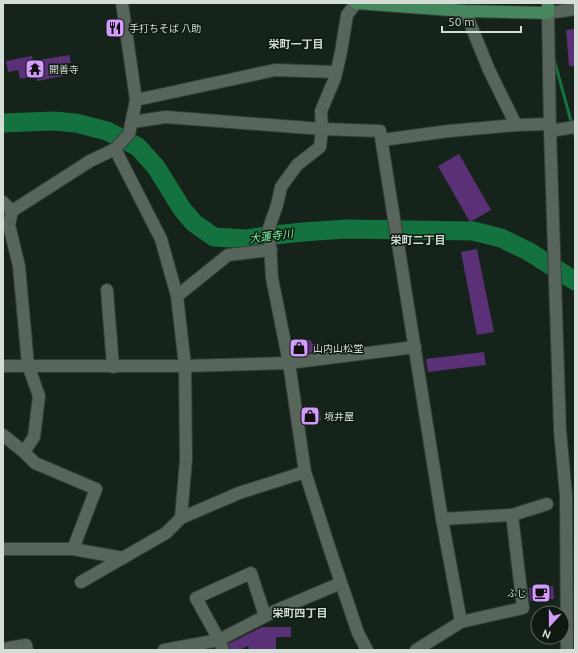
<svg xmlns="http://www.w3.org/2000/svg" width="578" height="653" font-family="Ubuntu,'Noto Sans JP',sans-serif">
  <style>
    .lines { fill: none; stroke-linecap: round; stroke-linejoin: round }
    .stream { stroke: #13723d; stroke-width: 3 }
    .river { stroke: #13723d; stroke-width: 19 }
    .building { fill: #5a3176 }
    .minor-casing { stroke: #353e37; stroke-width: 14 }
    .major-casing { stroke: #353e37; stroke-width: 14 }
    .minor { stroke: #57655a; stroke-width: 12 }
    .major { stroke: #46875e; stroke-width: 12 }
    .labels { text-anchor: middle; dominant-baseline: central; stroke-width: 3; stroke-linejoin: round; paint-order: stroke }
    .poi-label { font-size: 10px; fill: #d5ddd7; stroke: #0d1911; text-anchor: start }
    .neighbourhood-label { font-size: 11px; font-weight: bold; fill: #d5ddd7; stroke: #0d1911 }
    .water-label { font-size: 11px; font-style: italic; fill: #7deda2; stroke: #0d1911 }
  </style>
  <rect width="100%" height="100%" fill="#16231a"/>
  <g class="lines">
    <g class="stream">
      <path d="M554 59 572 125"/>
      <path d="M573 130 575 136"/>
    </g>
    <path class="river" d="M3 123 53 121 76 123 107 131 138 147 156 167 182 209 194 223 214 237 247 239 265 236 303 232 346 229 473 231 501 238 528 251 575 281"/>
  </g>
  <g class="building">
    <path d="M575 29V66H569L566 30Z"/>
    <path d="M69 55 71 63 61 64 63 76 37 81 36 76 20 79 18 70 8 72 6 61 32 56 33 61Z"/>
    <path d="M459 154 491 210 470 222 438 166Z"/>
    <path d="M477 249 494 332 477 335 461 252Z"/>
    <path d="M311 340 312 344 320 343 321 351 295 355 293 342Z"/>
    <path d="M484 352 486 365 428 372 426 359Z"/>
    <path d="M319 409 321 420 305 422 304 411Z"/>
    <path d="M553 586 554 599 530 601 529 588Z"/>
    <path d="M262 627H291V637H276V650H249L248 646 239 650H230L228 644Z"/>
  </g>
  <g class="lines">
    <defs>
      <g id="minor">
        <path d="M356 3 347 15 341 52 335 78 321 111 322 129 320 147 297 165 281 187 277 205 269 228 272 278 289 363 305 472 330 550 358 633 367 650"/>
        <path d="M136 100 275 70 336 72"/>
        <path d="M132 122 166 117 322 129 380 131 442 519 461 622 416 650"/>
        <path d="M516 125 549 124"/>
        <path d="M550 131 575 127"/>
        <path d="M382 140 449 131 516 125 489 70 465 11"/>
        <path d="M115 149 161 239 177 296 185 366 186 460 181 518"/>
        <path d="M3 202 12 211"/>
        <path d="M107 290 113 367"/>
        <path d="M177 296 228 255 271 250"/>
        <path d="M3 366H185L289 363 415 347"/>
        <path d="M3 435 24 452 35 463 96 489 73 549"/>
        <path d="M24 452 34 437 39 396 28 365 19 266 9 225 12 211 90 161 115 149 129 134 136 100 122 3"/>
        <path d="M442 519 512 515 547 504"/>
        <path d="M3 549H73L123 558"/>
        <path d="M81 582 166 533 181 518 239 493 305 472"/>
        <path d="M461 622 523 608 512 515"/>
        <path d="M3 649 26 645 27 650"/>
        <path d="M164 650 219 640 277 610 341 583"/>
        <path d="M223 650 219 640 196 598 251 573 265 616"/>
        <path d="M567 650 566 496 560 430 550 131 548 13 575 9"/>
      </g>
      <path id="major" d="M356 3 465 11 548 13V3"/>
    </defs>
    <use href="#minor" class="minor-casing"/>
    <use href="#major" class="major-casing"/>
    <use href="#minor" class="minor"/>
    <use href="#major" class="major"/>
  </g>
  <defs>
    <symbol id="restaurant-square" viewBox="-11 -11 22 22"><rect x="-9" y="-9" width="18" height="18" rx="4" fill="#d39cfc" stroke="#0d1911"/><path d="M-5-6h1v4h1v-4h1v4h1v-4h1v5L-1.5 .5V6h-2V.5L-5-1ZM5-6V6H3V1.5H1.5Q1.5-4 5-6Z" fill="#111"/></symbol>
    <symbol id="temple-square" viewBox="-11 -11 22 22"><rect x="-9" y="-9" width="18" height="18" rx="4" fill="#d39cfc" stroke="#0d1911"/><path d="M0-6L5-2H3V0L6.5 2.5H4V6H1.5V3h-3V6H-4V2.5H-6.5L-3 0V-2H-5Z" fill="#111"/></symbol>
    <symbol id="shop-square" viewBox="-11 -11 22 22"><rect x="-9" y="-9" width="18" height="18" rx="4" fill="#d39cfc" stroke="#0d1911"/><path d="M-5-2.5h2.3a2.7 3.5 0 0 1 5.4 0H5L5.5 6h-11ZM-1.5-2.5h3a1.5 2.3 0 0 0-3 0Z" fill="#111"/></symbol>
    <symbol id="cafe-square" viewBox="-11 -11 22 22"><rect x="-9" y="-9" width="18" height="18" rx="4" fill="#d39cfc" stroke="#0d1911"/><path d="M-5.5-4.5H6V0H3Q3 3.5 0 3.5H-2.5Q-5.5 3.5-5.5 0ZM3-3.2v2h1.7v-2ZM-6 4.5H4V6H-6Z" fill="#111"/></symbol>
  </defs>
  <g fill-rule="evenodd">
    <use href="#restaurant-square" x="104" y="17" width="22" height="22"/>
    <use href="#temple-square" x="24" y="58" width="22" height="22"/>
    <use href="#shop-square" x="288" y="337" width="22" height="22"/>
    <use href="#shop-square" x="299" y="405" width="22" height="22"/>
    <use href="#cafe-square" x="530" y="582" width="22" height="22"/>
  </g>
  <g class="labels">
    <g class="poi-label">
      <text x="129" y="28">手打ちそば 八助</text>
      <text x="49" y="69">開善寺</text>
      <text x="313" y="348">山内山松堂</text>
      <text x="324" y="416">境井屋</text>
      <text x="527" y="593" text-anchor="end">ふじ</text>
    </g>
    <g class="neighbourhood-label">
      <text x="296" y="44">栄町一丁目</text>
      <text x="418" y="240">栄町二丁目</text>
      <text x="300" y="613">栄町四丁目</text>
    </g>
    <g class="water-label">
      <text transform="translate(271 236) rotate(-7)">大蓮寺川</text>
    </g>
  </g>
  <rect width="578" height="653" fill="none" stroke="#d5ddd7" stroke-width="8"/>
  <g transform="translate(550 625) rotate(201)"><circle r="19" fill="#0d1911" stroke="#5d6760"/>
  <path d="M0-3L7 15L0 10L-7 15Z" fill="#d39cfc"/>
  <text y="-6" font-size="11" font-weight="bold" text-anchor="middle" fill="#d5ddd7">N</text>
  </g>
  <path d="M442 26v6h79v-6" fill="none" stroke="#d5ddd7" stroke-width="2"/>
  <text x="448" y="26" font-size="12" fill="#d5ddd7" stroke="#0d1911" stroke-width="3" paint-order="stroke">50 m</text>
</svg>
